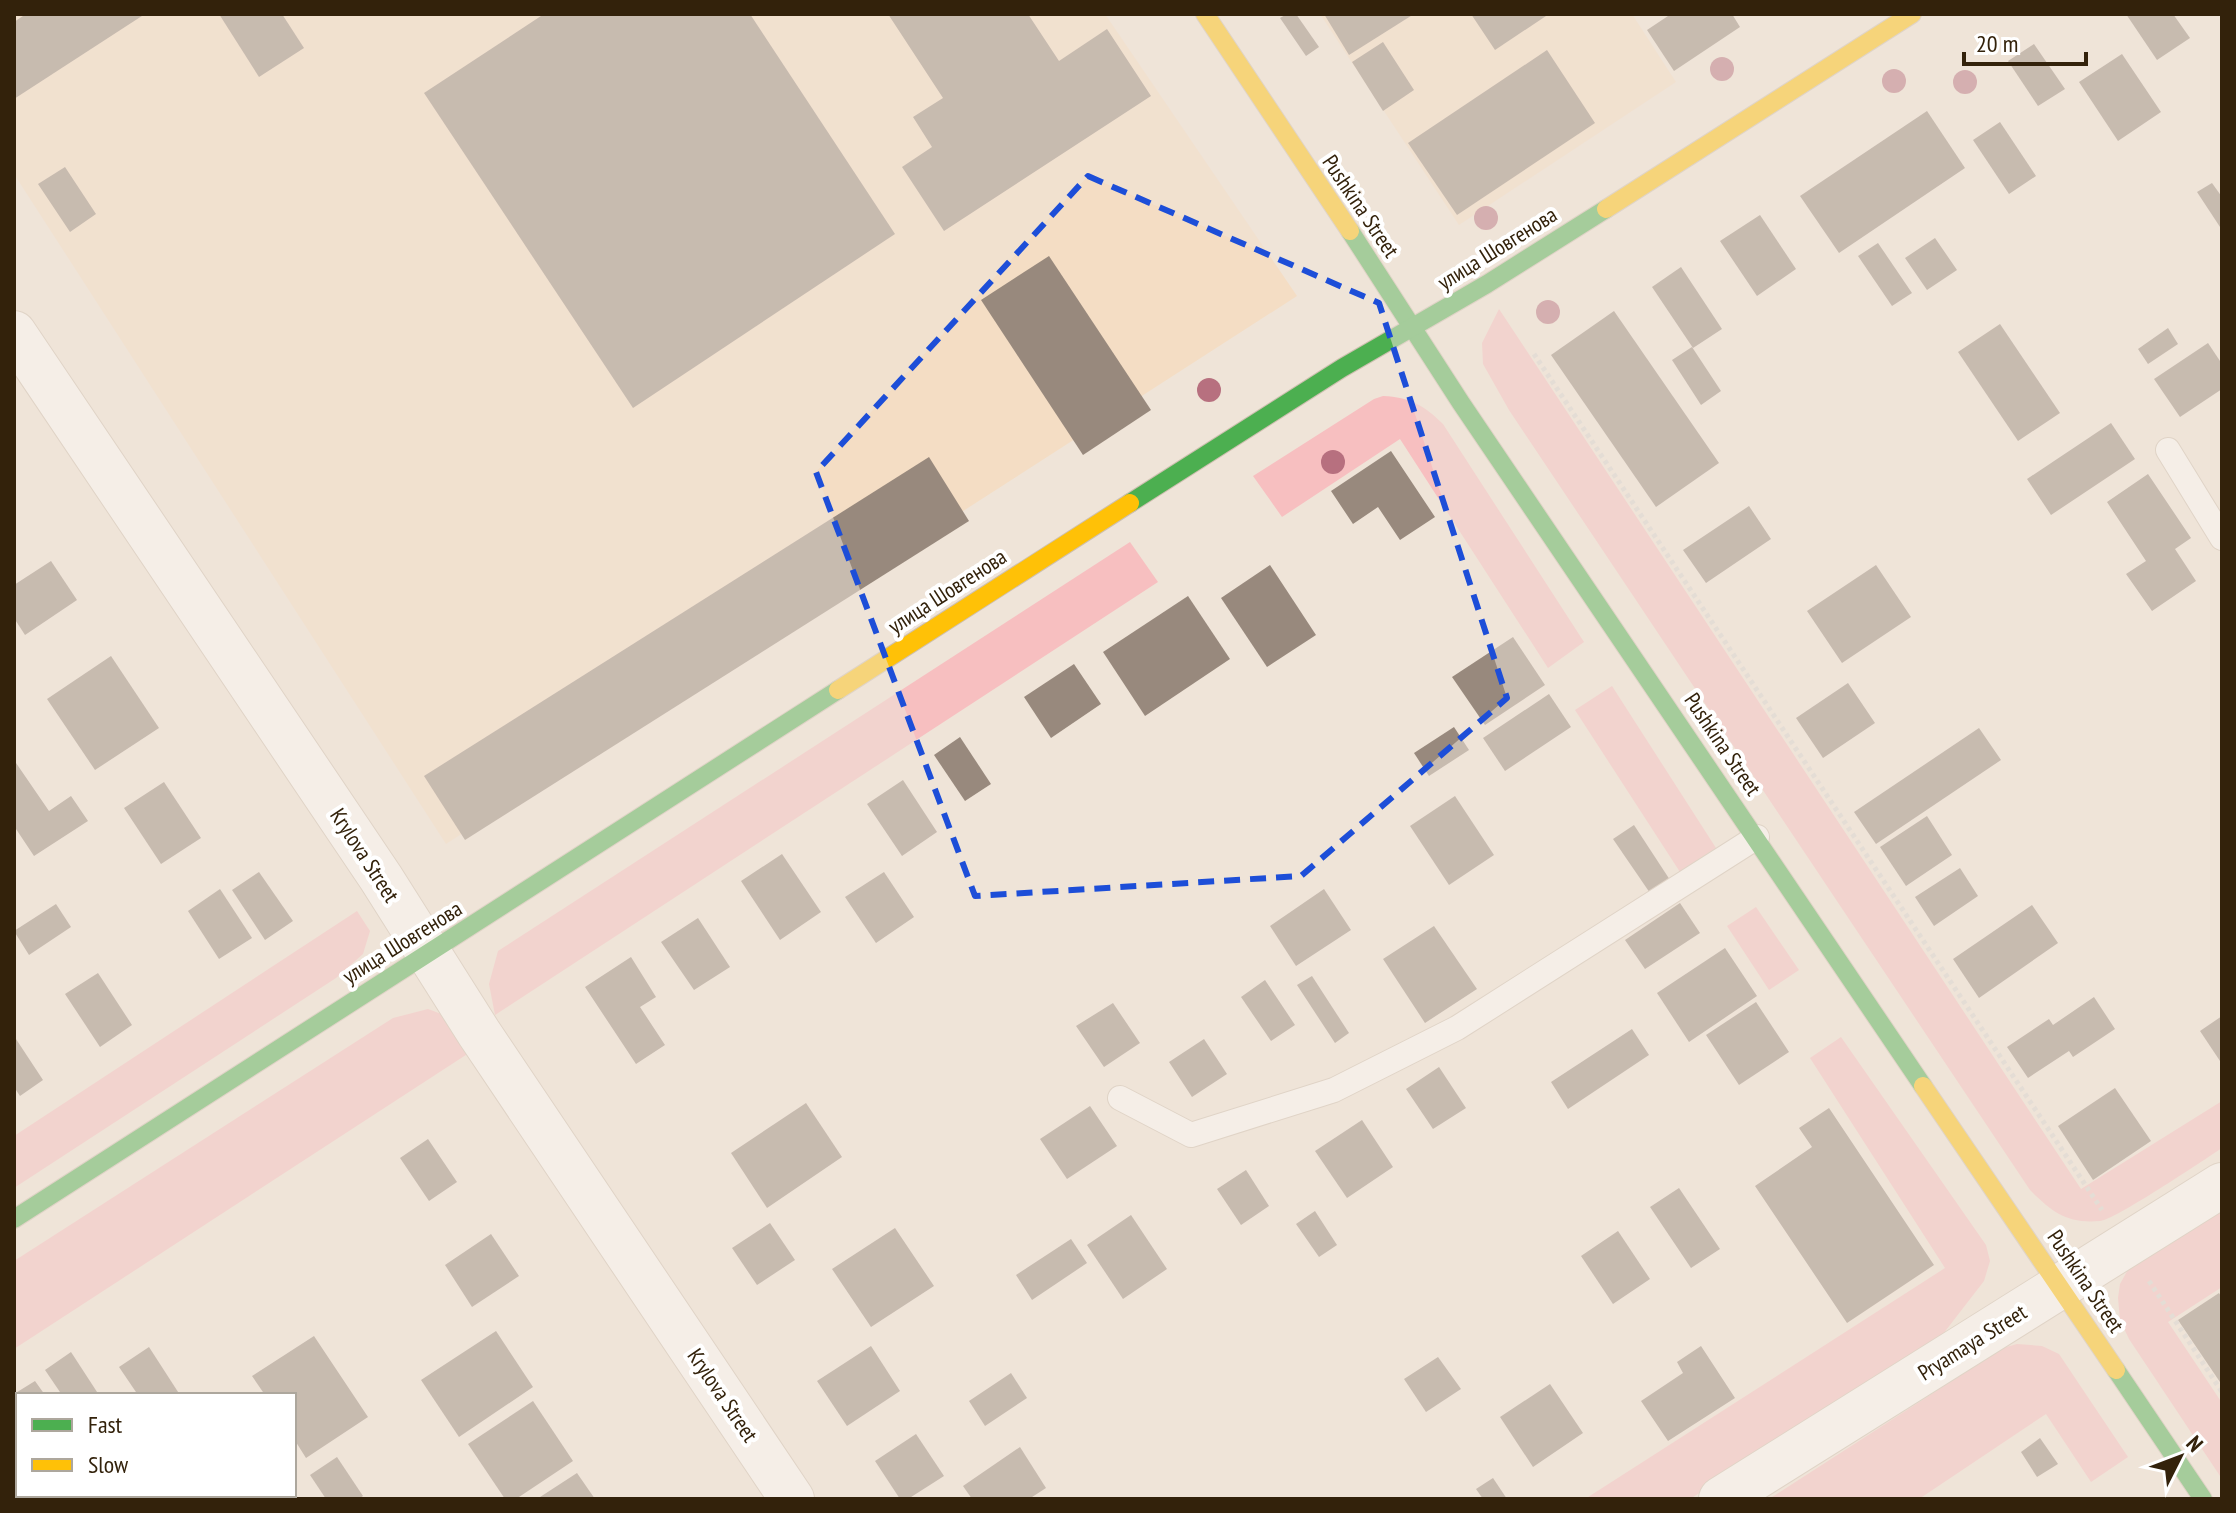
<svg xmlns="http://www.w3.org/2000/svg" width="2236" height="1513" font-family="'PT Sans Narrow',sans-serif">
  <style>
    .built { fill: #f4ddc4 }
    .green { fill: #f7bfc0 }
    .building { fill: #98897d }
    .lines { fill: none; stroke-linecap: round; stroke-linejoin: round }
    .lane-casing { stroke: #cec0b0; stroke-width: 26 }
    .street-casing { stroke: #cec0b0; stroke-width: 46 }
    .fast-casing { stroke: #cec0b0; stroke-width: 20 }
    .slow-casing { stroke: #cec0b0; stroke-width: 20 }
    .path { stroke: #d8d4d0; stroke-width: 5; stroke-dasharray: 4 4; stroke-linecap: butt }
    .lane { stroke: #fdfbf9; stroke-width: 24 }
    .street { stroke: #fdfbf9; stroke-width: 44 }
    .fast { stroke: #4caf50; stroke-width: 18 }
    .slow { stroke: #ffc107; stroke-width: 18 }
    .tree { fill: #b7707f }
    .marked { fill: none; stroke: #1d4ed8; stroke-width: 6; stroke-dasharray: 16 10; stroke-linejoin: round }
    .labels { text-anchor: middle; dominant-baseline: central; stroke-width: 8; stroke-linejoin: round; paint-order: stroke }
    .street-label { font-size: 22px; fill: #33220b; stroke: #fff }
  </style>
  <rect width="100%" height="100%" fill="#efe4d8"/>
  <g class="built">
    <path d="M14 14H1105L1297 296 446 844 14 174Z"/>
    <path d="M1320 14H1632L1676 82 1459 225Z"/>
  </g>
  <g class="green">
    <path d="M1499 309 2081 1189 2222 1101V1148C2204 1160 2113 1221 2100 1221 2067 1224 2052 1212 2030 1190L1509 410 1483 364 1482 343Z"/>
    <path d="M1383 396C1410 397 1425 406 1443 424L1584 642 1548 668 1400 439 1282 517 1253 476 1374 399Z"/>
    <path d="M1130 542 1158 582 495 1015 489 984 498 951Z"/>
    <path d="M1612 686 1716 848 1680 872 1575 710Z"/>
    <path d="M1756 907 1799 970 1769 990 1727 926Z"/>
    <path d="M357 911 370 931 363 954 336 978 14 1188V1136Z"/>
    <path d="M428 1009 444 1015 472 1051 14 1349V1261L393 1018Z"/>
    <path d="M1841 1037 1986 1245 1990 1261 1984 1281 1943 1334 1801 1429 1690 1499H1585L1945 1268 1810 1058Z"/>
    <path d="M2222 1208V1287L2168 1322 2222 1403V1479L2129 1339 2120 1320 2118 1298 2120 1284 2130 1266Z"/>
    <path d="M2017 1344 2042 1346 2059 1354 2128 1457 2091 1482 2046 1414 1919 1499H1769L2003 1348Z"/>
  </g>
  <g class="building">
    <path d="M26 14H145L14 99V22Z"/>
    <path d="M219 14H282L304 48 259 77Z"/>
    <path d="M544 14H750L895 234 633 408 424 93Z"/>
    <path d="M888 14H1028L1059 61 1107 29 1151 96 944 231 902 167 932 147 913 117 943 98Z"/>
    <path d="M1287 14H1296L1319 47 1306 56 1280 18Z"/>
    <path d="M1324 14H1414L1349 55Z"/>
    <path d="M1471 14H1549L1495 50Z"/>
    <path d="M1671 14H1732L1740 27 1674 71 1647 30Z"/>
    <path d="M2126 14H2173L2190 38 2157 60Z"/>
    <path d="M1383 42 1414 90 1383 111 1352 62Z"/>
    <path d="M2034 44 2065 89 2038 106 2008 61Z"/>
    <path d="M1547 50 1595 123 1457 215 1408 143Z"/>
    <path d="M2122 54 2161 112 2118 141 2079 82Z"/>
    <path d="M1927 111 1965 168 1839 253 1800 196Z"/>
    <path d="M2000 122 2036 176 2009 194 1973 140Z"/>
    <path d="M65 167 96 214 70 232 38 184Z"/>
    <path d="M2212 183 2222 197V230L2197 192Z"/>
    <path d="M1760 215 1796 269 1757 296 1720 241Z"/>
    <path d="M1935 238 1957 270 1927 290 1905 258Z"/>
    <path d="M1878 243 1912 293 1892 306 1858 256Z"/>
    <path d="M1049 256 1151 410 1083 455 981 300Z"/>
    <path d="M1681 267 1722 329 1693 348 1652 287Z"/>
    <path d="M1614 311 1719 463 1656 507 1551 355Z"/>
    <path d="M2000 324 2060 413 2018 441 1958 352Z"/>
    <path d="M2168 328 2178 344 2148 364 2138 349Z"/>
    <path d="M2208 343 2222 364V389L2180 417 2154 379Z"/>
    <path d="M1692 347 1721 391 1701 405 1672 360Z"/>
    <path d="M2111 423 2135 459 2051 515 2027 479Z"/>
    <path d="M1391 451 1435 517 1400 540 1378 507 1353 524 1331 491Z"/>
    <path d="M929 457 969 521 465 840 424 776Z"/>
    <path d="M2148 474 2191 538 2175 549 2196 581 2152 611 2126 574 2146 561 2107 502Z"/>
    <path d="M1749 506 1771 539 1706 583 1683 550Z"/>
    <path d="M51 561 77 600 25 635 14 618V585Z"/>
    <path d="M1270 565 1316 635 1267 667 1221 598Z"/>
    <path d="M1876 565 1911 617 1842 663 1807 611Z"/>
    <path d="M1188 596 1230 659 1145 716 1103 652Z"/>
    <path d="M1513 637 1545 685 1485 725 1452 677Z"/>
    <path d="M111 656 159 728 95 770 47 699Z"/>
    <path d="M1074 664 1101 704 1051 738 1024 697Z"/>
    <path d="M1848 683 1875 723 1823 758 1796 718Z"/>
    <path d="M1549 694 1571 727 1505 771 1483 738Z"/>
    <path d="M1454 727 1469 750 1429 776 1414 753Z"/>
    <path d="M1979 728 2001 760 1876 844 1854 812Z"/>
    <path d="M960 737 991 784 965 801 934 755Z"/>
    <path d="M14 760 49 811 71 796 88 821 34 856 14 826Z"/>
    <path d="M903 780 937 832 902 856 867 804Z"/>
    <path d="M164 782 201 838 161 864 124 808Z"/>
    <path d="M1455 796 1494 855 1449 885 1410 826Z"/>
    <path d="M1927 816 1952 855 1906 886 1880 847Z"/>
    <path d="M1634 825 1670 880 1650 893 1613 839Z"/>
    <path d="M782 854 821 912 780 940 741 881Z"/>
    <path d="M1960 868 1978 896 1934 926 1915 897Z"/>
    <path d="M259 872 293 921 265 940 232 890Z"/>
    <path d="M884 872 914 917 876 943 845 897Z"/>
    <path d="M220 889 252 938 219 959 188 911Z"/>
    <path d="M1324 889 1351 930 1296 966 1270 926Z"/>
    <path d="M1680 903 1700 933 1645 969 1625 940Z"/>
    <path d="M56 904 71 927 29 955 14 931Z"/>
    <path d="M2032 905 2058 943 1979 998 1953 959Z"/>
    <path d="M698 918 730 967 694 990 661 942Z"/>
    <path d="M1434 926 1477 989 1425 1023 1383 959Z"/>
    <path d="M1725 948 1757 996 1689 1042 1657 993Z"/>
    <path d="M631 957 656 997 640 1007 665 1045 636 1064 585 987Z"/>
    <path d="M98 973 132 1025 100 1047 65 994Z"/>
    <path d="M1312 976 1349 1033 1335 1043 1297 985Z"/>
    <path d="M1265 980 1295 1025 1271 1041 1241 997Z"/>
    <path d="M2094 997 2115 1029 2073 1057 2069 1051 2028 1078 2007 1047 2049 1019 2053 1025Z"/>
    <path d="M1756 1002 1789 1052 1739 1085 1706 1035Z"/>
    <path d="M1113 1003 1140 1043 1104 1067 1076 1026Z"/>
    <path d="M2222 1016V1064L2200 1031Z"/>
    <path d="M1632 1029 1649 1055 1568 1109 1551 1082Z"/>
    <path d="M14 1036 43 1080 20 1096 14 1087Z"/>
    <path d="M1204 1039 1227 1074 1192 1097 1169 1062Z"/>
    <path d="M1439 1067 1466 1108 1433 1129 1406 1089Z"/>
    <path d="M2115 1088 2151 1141 2093 1180 2058 1126Z"/>
    <path d="M806 1103 842 1157 767 1208 731 1153Z"/>
    <path d="M1090 1106 1117 1146 1067 1179 1040 1139Z"/>
    <path d="M1829 1108 1934 1265 1847 1323 1755 1186 1812 1147 1799 1128Z"/>
    <path d="M1362 1120 1393 1167 1347 1198 1315 1151Z"/>
    <path d="M428 1139 457 1182 429 1201 400 1158Z"/>
    <path d="M1246 1170 1269 1206 1241 1225 1217 1189Z"/>
    <path d="M1679 1188 1720 1249 1691 1268 1650 1207Z"/>
    <path d="M1315 1211 1337 1245 1319 1257 1296 1224Z"/>
    <path d="M1131 1215 1167 1269 1123 1299 1087 1245Z"/>
    <path d="M770 1223 795 1260 757 1285 732 1248Z"/>
    <path d="M895 1228 934 1286 871 1327 832 1269Z"/>
    <path d="M1618 1231 1650 1279 1613 1304 1581 1256Z"/>
    <path d="M491 1234 519 1276 472 1307 445 1265Z"/>
    <path d="M1071 1239 1087 1263 1032 1300 1016 1275Z"/>
    <path d="M2219 1293 2222 1298V1385L2178 1320Z"/>
    <path d="M496 1331 533 1387 459 1437 421 1380Z"/>
    <path d="M314 1336 368 1417 306 1458 294 1439V1395H265L252 1376Z"/>
    <path d="M871 1346 900 1391 847 1426 817 1381Z"/>
    <path d="M1701 1346 1735 1398 1668 1441 1641 1401 1683 1373 1677 1362Z"/>
    <path d="M149 1347 180 1395H138L119 1367Z"/>
    <path d="M71 1352 99 1395H62L45 1370Z"/>
    <path d="M1438 1357 1461 1389 1426 1412 1404 1379Z"/>
    <path d="M1011 1373 1027 1398 985 1426 969 1401Z"/>
    <path d="M35 1381 45 1395H18V1449L14 1443V1394Z"/>
    <path d="M1550 1384 1583 1433 1533 1467 1500 1417Z"/>
    <path d="M533 1401 573 1461 516 1499H505L468 1444Z"/>
    <path d="M916 1434 944 1476 908 1499H900L875 1461Z"/>
    <path d="M2040 1438 2058 1464 2037 1477 2021 1452Z"/>
    <path d="M1020 1447 1046 1488 1029 1499H972L963 1486Z"/>
    <path d="M337 1457 363 1496 359 1499H326L310 1475Z"/>
    <path d="M577 1473 595 1499H537Z"/>
    <path d="M1493 1478 1507 1499H1483L1476 1489Z"/>
  </g>
  <g class="lines">
    <defs>
      <g id="lane">
        <path d="M2168 450 2222 538"/>
        <path d="M1120 1098 1191 1135 1334 1090 1457 1028 1757 837"/>
      </g>
      <g id="street">
        <path d="M14 333 381 878 479 1033 792 1499"/>
        <path d="M1721 1499 2222 1185"/>
      </g>
      <g id="fast">
        <path d="M1350 231 1461 403 1923 1086"/>
        <path d="M1130 503 1342 368 1487 284 1606 209"/>
        <path d="M14 1219 838 690"/>
        <path d="M2116 1370 2203 1499"/>
      </g>
      <g id="slow">
        <path d="M1205 14 1350 231"/>
        <path d="M1606 209 1912 14"/>
        <path d="M838 690 1130 503"/>
        <path d="M1923 1086 2116 1370"/>
      </g>
    </defs>
    <use href="#lane" class="lane-casing"/>
    <use href="#street" class="street-casing"/>
    <use href="#fast" class="fast-casing"/>
    <use href="#slow" class="slow-casing"/>
    <g class="path">
      <path d="M1534 354 2102 1210"/>
      <path d="M2149 1281 2222 1392"/>
    </g>
    <use href="#lane" class="lane"/>
    <use href="#street" class="street"/>
    <use href="#fast" class="fast"/>
    <use href="#slow" class="slow"/>
  </g>
  <g class="tree">
    <circle cx="1722" cy="69" r="12"/>
    <circle cx="1894" cy="81" r="12"/>
    <circle cx="1965" cy="82" r="12"/>
    <circle cx="1486" cy="218" r="12"/>
    <circle cx="1548" cy="312" r="12"/>
    <circle cx="1209" cy="390" r="12"/>
    <circle cx="1333" cy="462" r="12"/>
  </g>
  <path d="M0 0H2236V1513H0ZM1088 176 1379 303 1507 698 1301 876 975 896 816 472Z" fill="#efe4d8" fill-opacity=".55" fill-rule="evenodd"/>
  <path class="marked" d="M1088 176 1379 303 1507 698 1301 876 975 896 816 472Z"/>
  <g class="labels">
    <g class="street-label">
      <text transform="translate(1361 206) rotate(56)">Pushkina Street</text>
      <text transform="translate(1497 248) rotate(-32)">улица Шовгенова</text>
      <text transform="translate(947 591) rotate(-33)">улица Шовгенова</text>
      <text transform="translate(1723 744) rotate(56)">Pushkina Street</text>
      <text transform="translate(365 855) rotate(57)">Krylova Street</text>
      <text transform="translate(402 942) rotate(-32)">улица Шовгенова</text>
      <text transform="translate(2086 1281) rotate(56)">Pushkina Street</text>
      <text transform="translate(1972 1342) rotate(-32)">Pryamaya Street</text>
      <text transform="translate(723 1395) rotate(56)">Krylova Street</text>
    </g>
  </g>
  <rect width="2236" height="1513" fill="none" stroke="#33220b" stroke-width="32"/>
  <rect x="16" y="1393" width="280" height="104" fill="#ffffff" stroke="#ada79d" stroke-width="2"/>
  <rect x="32" y="1419" width="40" height="12" fill="#4caf50" stroke="#ada79d" stroke-width="2"/>
  <text x="88" y="1433" font-size="24" fill="#33220b">Fast</text>
  <rect x="32" y="1459" width="40" height="12" fill="#ffc107" stroke="#ada79d" stroke-width="2"/>
  <text x="88" y="1473" font-size="24" fill="#33220b">Slow</text>
  <g transform="translate(2180 1457) rotate(48)" stroke="#ffffff" stroke-width="6" paint-order="stroke">
  <path d="M0-6L14 30L0 20L-14 30Z" fill="#33220b"/>
  <text y="-12" font-size="22" font-weight="bold" text-anchor="middle" fill="#33220b">N</text>
  </g>
  <path d="M1964 52v12h122v-12" fill="none" stroke="#33220b" stroke-width="4"/>
  <text x="1976" y="52" font-size="24" fill="#33220b" stroke="#ffffff" stroke-width="6" paint-order="stroke">20 m</text>
</svg>
